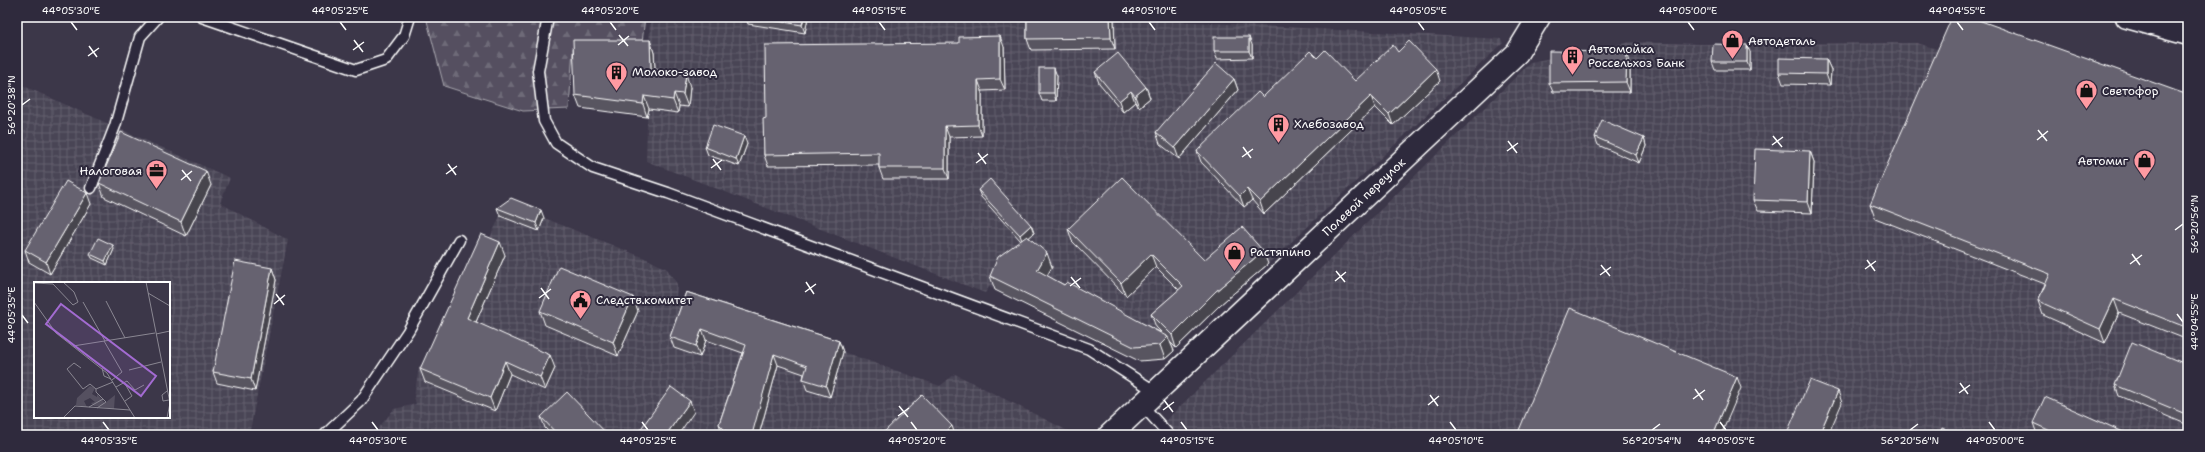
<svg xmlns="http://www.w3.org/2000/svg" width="2205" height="452" font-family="'Shantell Sans',sans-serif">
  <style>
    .industrial { fill: url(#industrial-grid); fill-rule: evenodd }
    .forest { fill: url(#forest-firs); stroke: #aaa8b0 }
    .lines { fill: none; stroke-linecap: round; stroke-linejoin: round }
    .lane-casing { stroke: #fff; stroke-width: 13 }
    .secondary-casing { stroke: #fff; stroke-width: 25 }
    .lane { stroke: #2f2a3d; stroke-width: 10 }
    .secondary { stroke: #2f2a3d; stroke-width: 22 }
    .wall { fill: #585460; stroke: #fff }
    .shaded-wall { fill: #47454e; stroke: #fff }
    .building { fill: #666270; stroke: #fff }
    .ticks { fill: none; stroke: #fff; stroke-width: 1.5 }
    .labels { text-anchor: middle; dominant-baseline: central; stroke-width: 4; stroke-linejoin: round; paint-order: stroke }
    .poi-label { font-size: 12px; fill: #fff; stroke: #2f2a3d; text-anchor: start }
    .street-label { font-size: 12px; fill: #fff; stroke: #2f2a3d }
    .inset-road { fill: none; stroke: #8a8792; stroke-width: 1 }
    .view { fill: #a36bd2; fill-opacity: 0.15; stroke: #a36bd2; stroke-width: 2 }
    .inset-edge { fill: none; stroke: #fff; stroke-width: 2 }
    .neatline { fill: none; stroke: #fff; stroke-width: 1.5 }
    .ticks-label { font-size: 10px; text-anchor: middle; fill: #fff }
  </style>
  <defs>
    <pattern id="industrial-grid" width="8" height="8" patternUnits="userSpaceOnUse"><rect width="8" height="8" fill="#494455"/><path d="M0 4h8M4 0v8" fill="none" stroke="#64606e"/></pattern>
    <pattern id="forest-firs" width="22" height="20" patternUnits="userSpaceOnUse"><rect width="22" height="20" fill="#555060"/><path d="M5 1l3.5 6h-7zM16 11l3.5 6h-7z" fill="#6e6a78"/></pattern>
  </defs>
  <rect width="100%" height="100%" fill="#3c3749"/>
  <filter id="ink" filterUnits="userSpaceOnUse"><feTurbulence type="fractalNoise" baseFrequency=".025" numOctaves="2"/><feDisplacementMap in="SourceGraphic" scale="8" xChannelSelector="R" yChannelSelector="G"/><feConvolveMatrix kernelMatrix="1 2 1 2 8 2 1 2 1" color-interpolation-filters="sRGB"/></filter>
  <g filter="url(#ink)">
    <g class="industrial">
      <path d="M650 17 1156 20 1501 39 1503 43 1268 264 1221 304 1165 359 1139 361 989 287 985 293 646 161Z"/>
      <path d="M1631 42 1698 44 1917 43 2188 124V435H1151L1531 62Z"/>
      <path d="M17 83 230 178 220 203 288 240 249 435H17ZM35 283H169V417H35Z"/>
      <path d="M514 206 647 259 667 269 677 284 676 297 690 303 843 352 940 386 955 374 1076 435H373L394 409 416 404 414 397 419 367 442 344 500 216Z"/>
    </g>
    <path class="forest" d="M426 17H645L642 43 573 48 569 109 523 111 444 86Z"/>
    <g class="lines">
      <defs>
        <g id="lane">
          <path d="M202 17 356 70 386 60 404 36 410 17"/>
          <path d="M548 17 538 71 544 121 556 143 593 168 668 193 1089 349 1156 392"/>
          <path d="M91 188 115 126 140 37 158 17"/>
          <path d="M1142 405 1169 435"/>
          <path d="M325 435 361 401 408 331 459 240"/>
        </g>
        <g id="secondary">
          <path d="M2127 17 2188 34"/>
          <path d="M1110 435 1517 53 1539 17"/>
        </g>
      </defs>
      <use href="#lane" class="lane-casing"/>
      <use href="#secondary" class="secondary-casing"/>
      <use href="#lane" class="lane"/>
      <use href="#secondary" class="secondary"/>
    </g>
    <g class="wall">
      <path d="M746 17H808L805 33 748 24Z"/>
      <path d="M1027 17H1113L1114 20 1115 49 1031 50 1027 39Z"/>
      <path d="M650 40 654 53 655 70 690 87 688 107 679 106 678 113 649 109 647 117 580 108 575 95Z"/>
      <path d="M1252 45V58L1217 59 1214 51Z"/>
      <path d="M1004 47 1005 90 982 91V136L949 137V179H883L879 168V165L768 166 764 155 766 118Z"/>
      <path d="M1398 52 1440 81 1393 125 1375 107 1264 214 1252 200 1244 207 1201 162 1197 151 1263 97 1317 58 1355 81Z"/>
      <path d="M1750 52V70H1715L1712 62Z"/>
      <path d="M1826 59 1831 70 1830 85 1783 84 1779 73Z"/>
      <path d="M1630 62V92H1553L1549 83Z"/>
      <path d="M1095 72 1146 87 1150 98 1139 107 1135 102 1123 112 1099 83Z"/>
      <path d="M1057 76 1056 101H1042L1039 93Z"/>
      <path d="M1234 79 1238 90 1179 159 1160 144 1156 132Z"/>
      <path d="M2188 95V340L2119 313 2105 343 2043 315 2038 301 2045 284 1875 218 1870 204Z"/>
      <path d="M1595 137 1644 138 1646 146 1639 163 1598 145Z"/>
      <path d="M747 144 739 166 708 155 705 147Z"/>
      <path d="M1810 151 1814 162 1812 213 1758 211 1753 200Z"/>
      <path d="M99 183 211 185 186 236 104 197Z"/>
      <path d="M978 190 1031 225 1034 233 1029 237 1052 267 1047 276 1064 285 1162 333 1156 327 1151 314 1179 290 1156 267 1126 296 1072 241 1068 229 1204 260 1268 264 1221 304 1176 348 1170 342 1174 351 1165 359 1139 361 995 290 990 276 1021 241 981 197Z"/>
      <path d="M91 204 50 274 29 262 25 250Z"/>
      <path d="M497 208 544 218 539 231 500 216Z"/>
      <path d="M114 249 107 265 92 258 90 254Z"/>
      <path d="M505 255 476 322 555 368 545 390 510 374 495 411 425 382 420 369Z"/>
      <path d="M272 268 276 280 255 391 217 383 213 372Z"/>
      <path d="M686 292 839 341 843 352 830 397 807 390 803 379 804 374 778 365 759 435H723L719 424 743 353 706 340 700 357 674 348 670 337Z"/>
      <path d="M540 311H638L618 356 545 325Z"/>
      <path d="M2188 365V425L2119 396 2115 385Z"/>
      <path d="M541 417 608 435H552L545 428Z"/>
      <path d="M2033 423 2130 435H2039L2037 434Z"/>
    </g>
    <g class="shaded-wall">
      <path d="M804 17H808L805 33 802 25Z"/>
      <path d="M1110 17H1113L1114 20 1115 49 1111 38Z"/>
      <path d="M1000 36 1004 47 1005 90 1000 79Z"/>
      <path d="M1249 37 1252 45V58L1249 51Z"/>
      <path d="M650 40 654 53 656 82 651 69Z"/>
      <path d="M1747 45 1750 52V70L1747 62Z"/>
      <path d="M1627 52 1630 62V92L1626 82Z"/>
      <path d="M1826 59 1831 70 1830 85 1826 74Z"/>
      <path d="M1054 68 1057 76 1056 101 1054 93Z"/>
      <path d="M1436 69 1440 81 1393 125 1389 114Z"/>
      <path d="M686 74 690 87 688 107 683 94Z"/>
      <path d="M1234 79 1238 90 1179 159 1175 148Z"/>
      <path d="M978 80 982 91V136L978 125Z"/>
      <path d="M1146 87 1150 98 1139 107 1135 96Z"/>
      <path d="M1131 91 1135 102 1123 112 1119 101Z"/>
      <path d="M674 93 679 106 678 113 673 100Z"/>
      <path d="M644 96 649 109 647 117 643 104Z"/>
      <path d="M1371 96 1375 107 1264 214 1260 202Z"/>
      <path d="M945 126 949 137V179L945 168Z"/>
      <path d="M744 136 747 144 739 166 736 159Z"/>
      <path d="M1644 138 1646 146 1639 163 1636 155Z"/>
      <path d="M1810 151 1814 162 1812 213 1808 202Z"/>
      <path d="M206 171 211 185 186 236 181 222Z"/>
      <path d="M1247 189 1252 200 1244 207 1240 196Z"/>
      <path d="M87 193 91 204 50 274 46 262Z"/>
      <path d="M541 210 544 218 539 231 536 223Z"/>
      <path d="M1031 225 1034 233 1023 243 1020 235Z"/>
      <path d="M500 242 505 255 472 331 467 318Z"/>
      <path d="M113 245 114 249 107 265 105 261Z"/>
      <path d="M1263 251 1268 264 1221 304 1176 348 1172 335 1216 291Z"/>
      <path d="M1047 253 1052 267 1042 284 1037 270Z"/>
      <path d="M1151 254 1156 267 1126 296 1121 283Z"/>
      <path d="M272 268 276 280 255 391 251 379Z"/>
      <path d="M633 297 638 311 618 356 613 342Z"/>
      <path d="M2114 299 2119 313 2105 343 2100 329Z"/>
      <path d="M702 329 706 340 700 357 696 346Z"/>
      <path d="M1168 337 1174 351 1165 359 1160 345Z"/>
      <path d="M839 341 843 352 830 397 826 386Z"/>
      <path d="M774 354 778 365 759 435H751Z"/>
      <path d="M550 355 555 368 545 390 540 377Z"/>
      <path d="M505 361 510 374 495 411 490 398Z"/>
      <path d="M1737 377 1741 388 1721 435H1713Z"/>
      <path d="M1838 391 1842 403 1828 435H1819Z"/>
      <path d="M690 401 694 412 678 435H666Z"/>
      <path d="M952 426 955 435H943Z"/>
    </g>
    <g class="building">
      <path d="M751 17H804L802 25Z"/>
      <path d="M1027 17H1110L1111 38 1027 39Z"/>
      <path d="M1952 17H1970L2188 95V328L2114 299 2100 329 2038 301 2050 274 1870 204Z"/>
      <path d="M1000 36V79L978 80V125L945 126V168H879V153L764 155 763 119 766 118 765 45 959 43V37Z"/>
      <rect x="1214" y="37" width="35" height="14"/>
      <path d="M573 40H650L651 69 686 74 683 94 674 93 673 100 644 96 643 104 575 95Z"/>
      <path d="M1409 41 1436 69 1389 114 1371 96 1260 202 1247 189 1240 196 1197 151 1258 92 1263 97 1310 51 1317 58 1325 50 1355 81 1393 45 1398 52Z"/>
      <path d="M1713 44 1747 45V62H1712Z"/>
      <path d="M1549 51 1627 52 1626 82 1549 83Z"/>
      <path d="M1118 53 1146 87 1135 96 1131 91 1119 101 1095 72Z"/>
      <path d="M1779 58 1826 59V74L1779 73Z"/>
      <path d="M1216 63 1234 79 1175 148 1156 132Z"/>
      <rect x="1039" y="68" width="15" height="25"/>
      <path d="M1602 120 1644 138 1636 155 1595 137Z"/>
      <path d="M713 125 744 136 736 159 705 147Z"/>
      <path d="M121 132 206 171 181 222 99 183Z"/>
      <path d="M1755 149 1810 151 1808 202 1753 200Z"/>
      <path d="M1122 177 1204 260 1242 227 1263 251 1216 291 1172 335 1151 314 1183 286 1151 254 1121 283 1068 229Z"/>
      <path d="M990 179 1031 225 1020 235 978 190Z"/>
      <path d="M66 181 87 193 46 262 25 250Z"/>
      <path d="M511 198 541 210 536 223 497 208Z"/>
      <path d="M481 234 500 242 467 318 550 355 540 377 505 361 490 398 420 369Z"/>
      <path d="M1027 236 1047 253 1037 270 1064 285 1067 282 1168 337 1160 345 1134 347 990 276 998 257Z"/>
      <path d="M98 238 113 245 105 261 90 254Z"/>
      <path d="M235 261 272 268 251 379 213 372Z"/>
      <path d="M559 266 633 297 613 342 540 311Z"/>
      <path d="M686 292 839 341 826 386 803 379 807 366 774 354 753 431 751 435H730L719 424 746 345 702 329 696 346 670 337Z"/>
      <path d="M1570 308 1737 377 1713 435H1517Z"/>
      <path d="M2132 342 2188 365V415L2115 385Z"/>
      <path d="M1810 380 1838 391 1819 435H1786Z"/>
      <path d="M671 387 690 401 666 435H638L637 434Z"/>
      <path d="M567 392 608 435H558L541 417Z"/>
      <path d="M922 395 952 426 943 435H881Z"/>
      <path d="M2045 397 2130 435H2056L2057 434 2033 423Z"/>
      <path d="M1942 428 1958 435H1940Z"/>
    </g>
  </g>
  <path class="ticks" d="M71 22 77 30M340 22 346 30M610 22 616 30M879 22 885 30M1149 22 1155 30M1418 22 1424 30M1688 22 1694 30M1957 22 1963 30M619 35 628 46M354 40 363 52M618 45 629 36M89 46 97 57M353 50 364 42M88 56 99 48M22 105 30 99M2038 130 2047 141M1773 136 1782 147M2037 140 2048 131M1508 141 1517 153M1772 145 1783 137M1243 147 1251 158M1507 151 1518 143M978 153 986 164M1242 157 1253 149M713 159 721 170M976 163 988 154M448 164 456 175M711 168 722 160M182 170 191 181M446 174 457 166M181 180 192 171M2175 230 2183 224M2132 254 2140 265M1867 260 1875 271M2130 264 2142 255M1601 265 1610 276M1865 269 1876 261M1336 271 1345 282M1600 275 1611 267M1071 277 1080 288M1335 281 1346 272M806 282 814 294M1070 286 1081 278M541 288 549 299M805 292 816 284M276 294 284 305M539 298 551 289M274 304 285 295M2177 314 2183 322M22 315 28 323M1960 383 1968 394M1695 389 1703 400M1959 393 1970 385M1430 395 1438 406M1693 399 1705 390M1164 400 1173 412M1428 405 1439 396M899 406 908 417M1163 410 1174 402M898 416 909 408M103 422 109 430M372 422 378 430M642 422 648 430M911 422 917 430M1181 422 1187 430M1450 422 1456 430M1720 422 1726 430M1989 422 1995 430M1652 430 1660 424M1910 430 1918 424"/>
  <defs>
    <symbol id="shop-pin" viewBox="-11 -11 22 30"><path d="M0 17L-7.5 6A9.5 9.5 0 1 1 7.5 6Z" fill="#ff9aa2" stroke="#2f2a3d"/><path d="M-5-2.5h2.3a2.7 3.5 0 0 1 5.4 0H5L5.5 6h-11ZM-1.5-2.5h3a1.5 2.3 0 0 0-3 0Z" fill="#111"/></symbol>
    <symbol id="building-pin" viewBox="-11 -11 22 30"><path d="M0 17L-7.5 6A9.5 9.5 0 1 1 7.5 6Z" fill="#ff9aa2" stroke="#2f2a3d"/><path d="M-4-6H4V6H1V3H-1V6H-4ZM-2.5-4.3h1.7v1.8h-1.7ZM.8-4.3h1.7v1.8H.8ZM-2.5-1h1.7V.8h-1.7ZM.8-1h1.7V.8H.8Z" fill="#111"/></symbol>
    <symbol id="office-pin" viewBox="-11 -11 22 30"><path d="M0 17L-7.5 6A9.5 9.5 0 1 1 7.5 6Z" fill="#ff9aa2" stroke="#2f2a3d"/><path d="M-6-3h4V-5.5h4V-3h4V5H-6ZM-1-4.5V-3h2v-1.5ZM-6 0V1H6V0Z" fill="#111"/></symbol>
    <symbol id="civic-pin" viewBox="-11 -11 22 30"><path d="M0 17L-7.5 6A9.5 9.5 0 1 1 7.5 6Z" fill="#ff9aa2" stroke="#2f2a3d"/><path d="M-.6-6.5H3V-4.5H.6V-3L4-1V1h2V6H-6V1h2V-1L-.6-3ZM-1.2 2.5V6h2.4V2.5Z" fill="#111"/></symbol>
  </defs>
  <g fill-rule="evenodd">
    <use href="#shop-pin" x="1720" y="28" width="25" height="34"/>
    <use href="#building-pin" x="1560" y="44" width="25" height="34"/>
    <use href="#building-pin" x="604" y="60" width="25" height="34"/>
    <use href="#shop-pin" x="2074" y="78" width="25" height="34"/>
    <use href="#building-pin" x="1266" y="112" width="25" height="34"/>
    <use href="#shop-pin" x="2132" y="148" width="25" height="34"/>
    <use href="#office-pin" x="144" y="158" width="25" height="34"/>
    <use href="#shop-pin" x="1222" y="240" width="25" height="34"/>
    <use href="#civic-pin" x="568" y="288" width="25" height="34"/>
  </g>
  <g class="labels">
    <g class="poi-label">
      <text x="1748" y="41">Автодеталь</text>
      <text x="1588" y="49">Автомойка<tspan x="1588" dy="14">Россельхоз Банк</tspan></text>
      <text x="632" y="72">Молоко-завод</text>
      <text x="2102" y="91">Светофор</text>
      <text x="1294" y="124">Хлебозавод</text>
      <text x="2128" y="161" text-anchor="end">Автомиг</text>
      <text x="142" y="171" text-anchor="end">Налоговая</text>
      <text x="1250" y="252">Растяпино</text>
      <text x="596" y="300">Следств.комитет</text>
    </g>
    <g class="street-label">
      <text transform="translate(1364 197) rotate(-43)">Полевой переулок</text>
    </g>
  </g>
  <g transform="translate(34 282)">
    <rect width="136" height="136" fill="#3c3749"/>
    <path d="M56 104 61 106 58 112 63 115V112L71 121 81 113 80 127 60 124 57 121 61 120 56 116 50 119 53 125 42 123 43 116Z" fill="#555060"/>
    <path class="inset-road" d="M112 0 136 121 133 136M0 1 19 2 39 23 44 20 40 10 29 0M114 11 136 24M72 19 91 56M0 20 22 51 73 91 101 136M49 20 71 59M122 52 136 49M70 59 88 90 78 98M39 64 121 51M47 86 40 81 33 87 49 107 56 102 62 107V110L72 120 63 126M68 86 70 94 77 97M95 88 127 80M90 100 98 114 91 119M82 105 93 99 101 108 110 103M62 107 79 100M133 109 128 113 129 119 135 118M55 125 69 117M29 136 41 124 96 128"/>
    <path class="view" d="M27 22 122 94 107 114 12 42Z"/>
    <rect width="136" height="136" class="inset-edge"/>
  </g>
  <rect width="2205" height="452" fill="none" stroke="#2f2a3d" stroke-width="44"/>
  <rect x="22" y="22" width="2161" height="408" class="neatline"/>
  <g class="ticks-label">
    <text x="71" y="14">44°05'30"E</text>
    <text x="340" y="14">44°05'25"E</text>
    <text x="610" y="14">44°05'20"E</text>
    <text x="879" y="14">44°05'15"E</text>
    <text x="1149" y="14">44°05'10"E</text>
    <text x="1418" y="14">44°05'05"E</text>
    <text x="1688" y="14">44°05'00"E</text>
    <text x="1957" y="14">44°04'55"E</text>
    <text transform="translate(11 105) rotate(-90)" y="4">56°20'38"N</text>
    <text transform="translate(2194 224) rotate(-90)" y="4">56°20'56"N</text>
    <text transform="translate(11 315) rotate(-90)" y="4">44°05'35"E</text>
    <text transform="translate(2194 322) rotate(-90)" y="4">44°04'55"E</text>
    <text x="109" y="444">44°05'35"E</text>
    <text x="378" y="444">44°05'30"E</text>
    <text x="648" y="444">44°05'25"E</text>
    <text x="917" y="444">44°05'20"E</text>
    <text x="1187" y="444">44°05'15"E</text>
    <text x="1456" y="444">44°05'10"E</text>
    <text x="1652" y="444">56°20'54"N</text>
    <text x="1726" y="444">44°05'05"E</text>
    <text x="1910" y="444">56°20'56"N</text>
    <text x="1995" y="444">44°05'00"E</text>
  </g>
</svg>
